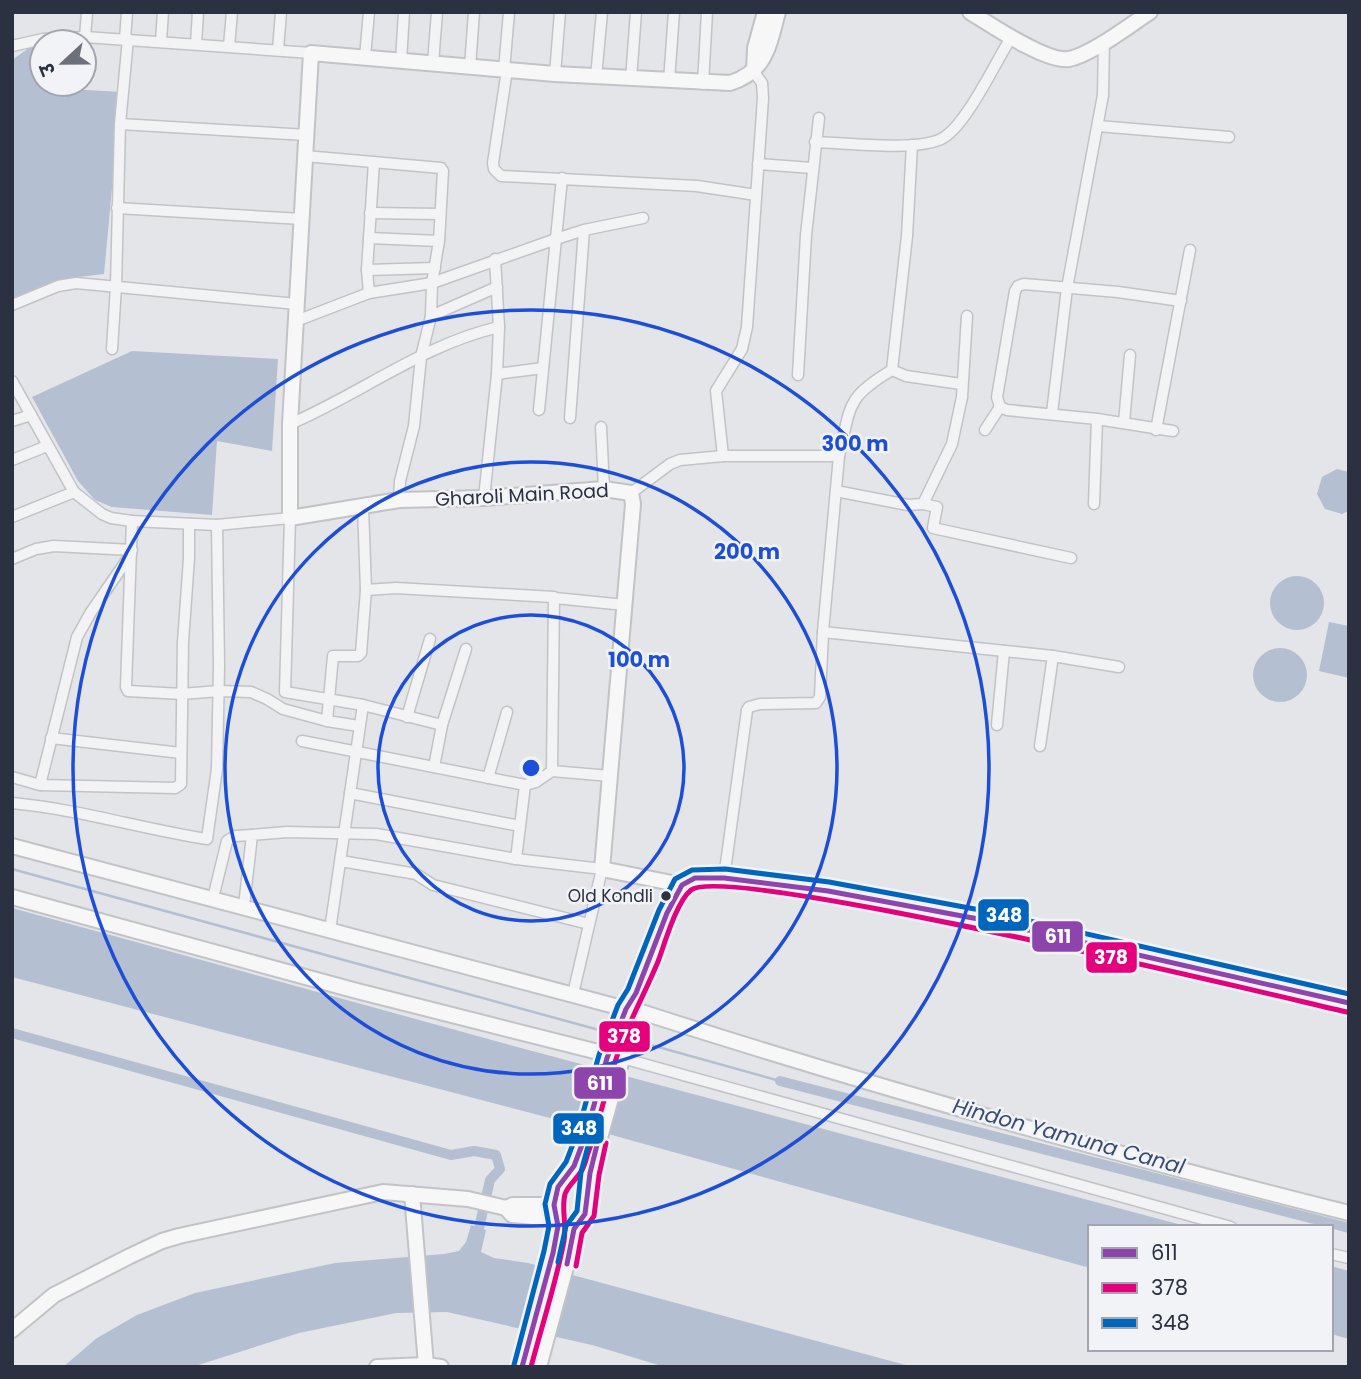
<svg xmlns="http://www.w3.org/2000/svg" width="1361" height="1379" font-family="Poppins,'Noto Sans Devanagari',sans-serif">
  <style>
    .water { fill: #b4bfd1 }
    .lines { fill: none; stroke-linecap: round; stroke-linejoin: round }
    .stream { stroke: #b4bfd1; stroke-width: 2.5 }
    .canal { stroke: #b4bfd1; stroke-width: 10 }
    .street-casing { stroke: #c2c3c6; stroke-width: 13 }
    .secondary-casing { stroke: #c2c3c6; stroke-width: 18 }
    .street { stroke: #f3f3f5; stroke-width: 10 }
    .secondary { stroke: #f7f7f7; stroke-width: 14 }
    .bus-1-casing { stroke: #f2f3f7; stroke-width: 10 }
    .bus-2-casing { stroke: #f2f3f7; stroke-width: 10 }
    .bus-3-casing { stroke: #f2f3f7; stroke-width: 10 }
    .bus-1 { stroke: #8e44ad; stroke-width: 5 }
    .bus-2 { stroke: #e5007d; stroke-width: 5 }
    .bus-3 { stroke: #0065bd; stroke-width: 5 }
    .ring { fill: none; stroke: #1d4ed8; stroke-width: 3.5 }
    .bus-dot { fill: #2b3141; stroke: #f2f3f7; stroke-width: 2.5 }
    .labels { text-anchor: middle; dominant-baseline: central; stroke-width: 5; stroke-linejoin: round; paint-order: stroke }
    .bus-label { font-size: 17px; fill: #2b3141; stroke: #f2f3f7; text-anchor: end }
    .street-label { font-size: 19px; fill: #2b3141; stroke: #f2f3f7 }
    .water-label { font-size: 21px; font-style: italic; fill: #384b72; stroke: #f2f3f7 }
    .centre { fill: #1d4ed8; stroke: #f2f3f7; stroke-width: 3.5 }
    .ring-label { font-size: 21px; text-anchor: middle; font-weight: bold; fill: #1d4ed8; stroke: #f2f3f7; stroke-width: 5; stroke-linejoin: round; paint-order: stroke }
    .line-badge { stroke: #f2f3f7; stroke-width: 2.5 }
    .badge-label { font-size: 19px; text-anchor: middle; font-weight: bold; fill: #fff }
  </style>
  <rect width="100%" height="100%" fill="#e4e5e8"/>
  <g class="water">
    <path d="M32 46H42V84H69L70 89 121 92 104 274 62 279 12 302V60Z"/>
    <path d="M132 351 278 359 272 451 217 441 212 515 112 507 95 500 78 481 32 397Z"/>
    <path d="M1337 469 1349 472V511L1342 514 1325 509 1317 494 1322 477Z"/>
    <circle cx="1297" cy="603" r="27"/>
    <path d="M1329 622 1349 626V678L1319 671Z"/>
    <circle cx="1280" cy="675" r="27"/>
    <path d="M12 908 521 1048 1189 1227H1090V1268L565 1122 12 977Z"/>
    <path d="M471 1225 486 1230 481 1252 494 1258 528 1263 913 1367H665L592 1345 447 1312 396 1313 299 1333 192 1367H63L97 1338 137 1315 195 1293 335 1263 444 1254 459 1251 466 1242Z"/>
    <path d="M1331 1266 1349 1271V1339L1331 1334Z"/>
  </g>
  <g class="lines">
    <g class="stream">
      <path d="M12 869 610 1033"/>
      <path d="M633 1040 780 1081"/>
    </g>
    <g class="canal">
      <path d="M12 1033 451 1155 474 1151 496 1155 500 1169 490 1180 479 1228"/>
      <path d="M780 1081 1349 1228"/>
    </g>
    <defs>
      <g id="street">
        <path d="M85 37 87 12"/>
        <path d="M125 39 127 12"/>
        <path d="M161 41 163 12"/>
        <path d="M196 44 198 12"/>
        <path d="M12 46 43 39 85 37 311 53"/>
        <path d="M229 46 232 12"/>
        <path d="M278 50 281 12"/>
        <path d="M365 57 369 12"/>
        <path d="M401 61 404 12"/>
        <path d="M433 63 437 12"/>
        <path d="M470 67 474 12"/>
        <path d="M504 70 509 12"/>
        <path d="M507 70 493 163 494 169 501 176 697 186 756 195"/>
        <path d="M555 74 560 12"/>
        <path d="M596 77 602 12"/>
        <path d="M631 79 636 12"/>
        <path d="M669 81 674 12"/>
        <path d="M703 84 707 12"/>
        <path d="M120 124 307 135"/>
        <path d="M1098 126 1229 137"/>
        <path d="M815 142C845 143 919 152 943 138 967 124 996 61 1012 36"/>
        <path d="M912 145 907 236 892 370 906 376 961 384"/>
        <path d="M305 156 441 168 443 171 439 241 432 283 431 316 421 357 414 426 400 481 399 500"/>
        <path d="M758 164 812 168"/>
        <path d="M117 208 302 219"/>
        <path d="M370 213 440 214"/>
        <path d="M369 238 439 241"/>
        <path d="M367 270 435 268"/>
        <path d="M369 293 367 270 374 162"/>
        <path d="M12 305 58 286 76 283 297 304"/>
        <path d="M431 316 497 287"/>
        <path d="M296 321 369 293 432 283 556 239 584 230 643 218"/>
        <path d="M112 349 116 286 120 124 128 39"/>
        <path d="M497 374 543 368"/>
        <path d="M798 375 806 235 819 118"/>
        <path d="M12 381 74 492 102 514 111 518 132 521 217 525 290 518 285 692 363 705 442 725"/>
        <path d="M539 410 562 178"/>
        <path d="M1052 413 1067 288 1103 95 1104 41"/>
        <path d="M570 418 584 230"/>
        <path d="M12 421 31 415"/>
        <path d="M1124 422 1130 355"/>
        <path d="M290 424C360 394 424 344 499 327"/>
        <path d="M601 427 604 489"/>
        <path d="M985 430 1000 407"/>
        <path d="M1156 430 1190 250"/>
        <path d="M1173 431 1097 419 1007 410 1000 407 997 397 1015 291 1018 286 1024 284 1118 292 1181 301"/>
        <path d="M723 456 716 391 742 349 747 327 763 98 762 83 754 72"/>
        <path d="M12 460 47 446"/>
        <path d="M836 491 908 505 923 504 952 444 962 397 967 316"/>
        <path d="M631 493 670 464 680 460 723 456H839C851 406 845 398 892 370"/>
        <path d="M484 498 497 374 499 327 495 259"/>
        <path d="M923 504 937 507 933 528 1071 558"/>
        <path d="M1094 504 1097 419"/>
        <path d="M363 506 366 590 396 588 554 597 552 771 610 776"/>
        <path d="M12 517 74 492"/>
        <path d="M132 521 126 687 128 691 182 694 219 691 251 692 267 699 283 709 327 721 359 726"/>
        <path d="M12 559 36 549 54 546 132 550"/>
        <path d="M555 598 625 605"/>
        <path d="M823 632 1053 656 1119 667"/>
        <path d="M407 717 430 639"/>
        <path d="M327 721 333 656H358L361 653 366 590"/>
        <path d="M997 725 1004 651"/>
        <path d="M51 738 181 753"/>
        <path d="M302 741 525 785 536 782 552 771"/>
        <path d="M1040 746 1053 656"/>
        <path d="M434 767 442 725 466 649"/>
        <path d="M12 777 40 785 175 788 181 784 183 642 189 558V524"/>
        <path d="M488 778 507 712"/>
        <path d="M40 785 77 637 91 612 131 554"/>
        <path d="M350 793 520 826"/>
        <path d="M12 803C78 809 142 829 207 839L217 769 219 666 217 525"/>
        <path d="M516 859 525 785"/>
        <path d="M341 861 416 874 433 885 589 924"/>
        <path d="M724 878 747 710 749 707 760 704 816 703 820 697 823 632 839 456"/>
        <path d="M213 898 227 841 235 836 252 835"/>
        <path d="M244 906 252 835 287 832 376 834 516 859 602 869 573 994"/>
        <path d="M330 930 363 705"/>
        <path d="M622 1058 1231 1227"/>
        <path d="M1331 1254 1349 1258"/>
      </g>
      <g id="secondary">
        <path d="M970 12C991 25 1047 63 1069 59 1091 55 1130 25 1150 12"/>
        <path d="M754 71 755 48 765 12"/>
        <path d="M12 846 626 1009"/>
        <path d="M682 885 602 869 633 504 631 493 604 489 484 498 399 500 290 518V424L311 53 555 74 730 83C766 72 769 45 778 12"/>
        <path d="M12 897 357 991 622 1058"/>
        <path d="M635 1010C871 1086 1109 1153 1349 1213"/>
        <path d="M412 1194 426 1365"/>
        <path d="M506 1208 512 1215 556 1219"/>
        <path d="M12 1330 54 1295 130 1256 162 1241 179 1236 383 1192 468 1199 506 1208 513 1205H554"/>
        <path d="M377 1367 426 1365 441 1367"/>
        <path d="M522 1367 553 1253 558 1226 554 1205 558 1187 574 1166 586 1134 607 1058 626 1009 636 993 667 913 682 885 695 878H724L828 891 989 921 1079 943 1349 1003"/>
        <path d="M539 1367 569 1256 574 1229 585 1214 590 1173 626 1045 636 1002"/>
      </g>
    </defs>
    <use href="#street" class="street-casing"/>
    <use href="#secondary" class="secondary-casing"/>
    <use href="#street" class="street"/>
    <use href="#secondary" class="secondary"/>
    <defs>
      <g id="bus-1">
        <path d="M567 1264 574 1229 585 1214 590 1173 598 1141"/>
        <path d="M522 1367 553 1253 558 1226 554 1205 558 1187 574 1166 586 1134 607 1058 626 1009 636 993 667 913 682 885 695 878H724L828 891 989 921 1349 1003"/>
      </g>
      <g id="bus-2">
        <path d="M576 1266 582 1233 594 1216 599 1175 606 1143"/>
        <path d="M531 1367C542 1325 556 1283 564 1241 567 1224 561 1209 565 1194 568 1185 577 1179 582 1170 585 1165 586 1159 588 1153 599 1124 605 1093 615 1062 626 1026 645 994 659 959 665 942 677 901 691 890 728 863 1268 994 1347 1012"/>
      </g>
      <g id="bus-3">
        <path d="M558 1262 566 1226 577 1211 581 1172 590 1139"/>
        <path d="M514 1365 544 1251 549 1226 545 1204 550 1184 566 1162 578 1131 599 1055 618 1005 628 989 659 910 675 879 692 870 725 869 829 882 991 912 1349 994"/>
      </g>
    </defs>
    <use href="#bus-1" class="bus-1-casing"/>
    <use href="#bus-2" class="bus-2-casing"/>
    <use href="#bus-3" class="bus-3-casing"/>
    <use href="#bus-1" class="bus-1"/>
    <use href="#bus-2" class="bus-2"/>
    <use href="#bus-3" class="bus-3"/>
  </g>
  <g class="ring">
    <circle cx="531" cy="768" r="153"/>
    <circle cx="531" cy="768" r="306"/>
    <circle cx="531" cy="768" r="458"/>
  </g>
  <circle class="bus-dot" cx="666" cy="896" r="6"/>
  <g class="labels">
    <g class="bus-label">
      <text x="653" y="896">Old Kondli</text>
    </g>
    <g class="street-label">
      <text transform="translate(522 495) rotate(-3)">Gharoli Main Road</text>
    </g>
    <g class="water-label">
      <text transform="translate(1069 1136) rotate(15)">Hindon Yamuna Canal</text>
    </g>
  </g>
  <circle cx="531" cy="768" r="10" class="centre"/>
  <g class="ring-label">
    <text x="855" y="451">300 m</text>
    <text x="747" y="559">200 m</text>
    <text x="639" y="667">100 m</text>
  </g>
  <g class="line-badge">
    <rect x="977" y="898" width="53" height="34" rx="7" fill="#0065bd"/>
    <rect x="1031" y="920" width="53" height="33" rx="7" fill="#8e44ad"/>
    <rect x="1085" y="941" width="53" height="33" rx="7" fill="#e5007d"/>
    <rect x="598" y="1020" width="53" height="33" rx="7" fill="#e5007d"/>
    <rect x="573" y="1066" width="54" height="34" rx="7" fill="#8e44ad"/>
    <rect x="552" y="1112" width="53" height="33" rx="7" fill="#0065bd"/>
  </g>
  <g class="badge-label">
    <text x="1004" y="922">348</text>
    <text x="1058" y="943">611</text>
    <text x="1111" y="964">378</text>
    <text x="624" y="1043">378</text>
    <text x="600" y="1090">611</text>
    <text x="579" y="1135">348</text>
  </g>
  <rect width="1361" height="1379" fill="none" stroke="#2b3141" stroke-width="28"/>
  <rect x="1088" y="1225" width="245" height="126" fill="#f2f3f7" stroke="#a2a5ae" stroke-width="2"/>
  <rect x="1102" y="1248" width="35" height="10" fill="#8e44ad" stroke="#a2a5ae" stroke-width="2"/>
  <text x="1151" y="1260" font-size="21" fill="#2b3141">611</text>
  <rect x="1102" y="1283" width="35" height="10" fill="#e5007d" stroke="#a2a5ae" stroke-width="2"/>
  <text x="1151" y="1295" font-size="21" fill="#2b3141">378</text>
  <rect x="1102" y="1318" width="35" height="10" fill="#0065bd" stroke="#a2a5ae" stroke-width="2"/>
  <text x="1151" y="1330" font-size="21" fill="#2b3141">348</text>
  <g transform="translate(63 63) rotate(248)"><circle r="33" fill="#f2f3f7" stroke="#a2a5ae" stroke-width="2"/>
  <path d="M0-5L12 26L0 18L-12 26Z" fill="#6c707b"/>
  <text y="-10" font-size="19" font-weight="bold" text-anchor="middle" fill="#2b3141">उ</text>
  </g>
</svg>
